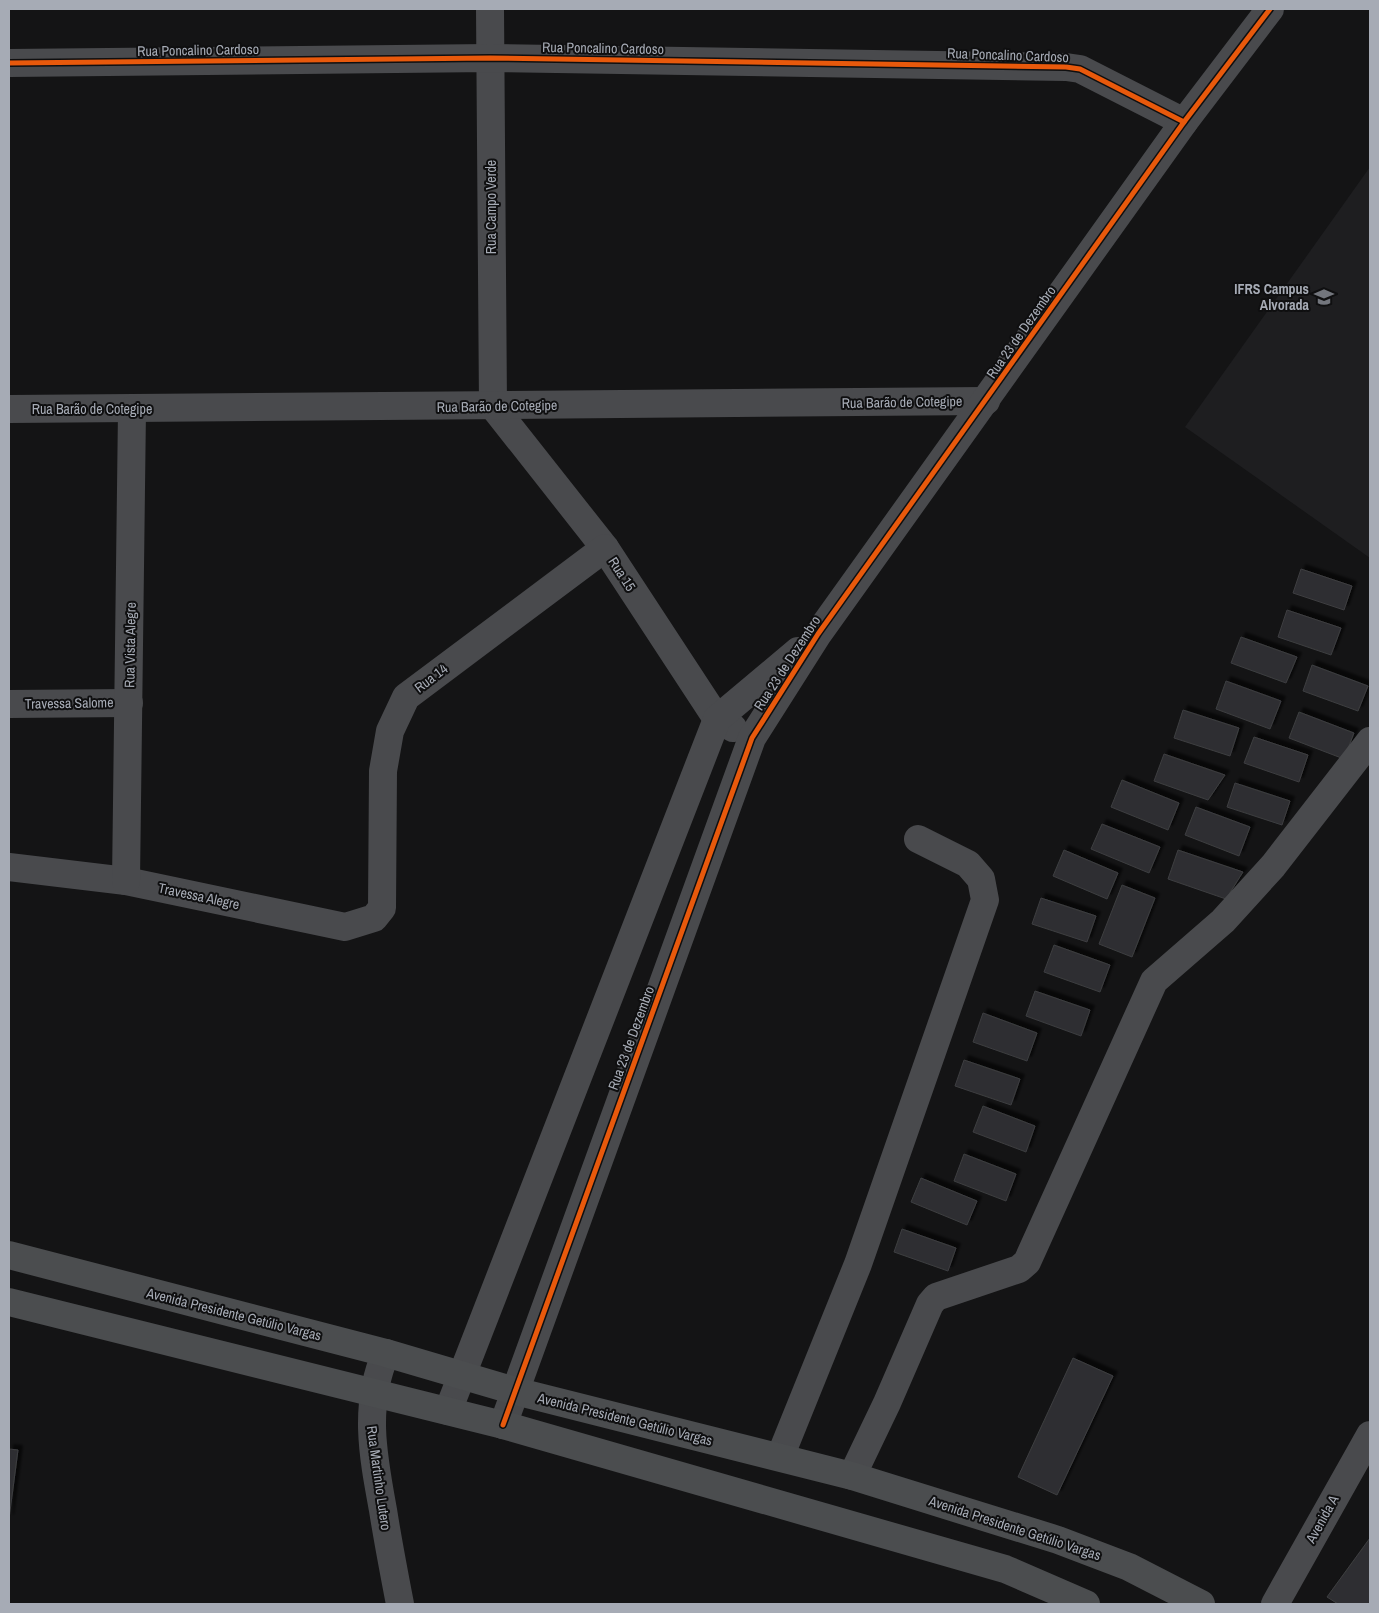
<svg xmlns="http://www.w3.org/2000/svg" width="1379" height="1613" font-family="'Archivo Narrow',sans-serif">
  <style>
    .built { fill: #1e1e20 }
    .building { fill: #2f2f30; stroke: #3d3e41; filter: url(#shadow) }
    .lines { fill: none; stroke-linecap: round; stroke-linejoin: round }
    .minor { stroke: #494a4d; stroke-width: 28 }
    .major { stroke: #4b4d4f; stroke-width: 28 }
    .cycleway-casing { stroke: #0f0f10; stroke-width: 8 }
    .cycleway { stroke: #e8590c; stroke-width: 5 }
    .labels { text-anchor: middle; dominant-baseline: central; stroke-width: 4; stroke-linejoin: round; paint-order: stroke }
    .street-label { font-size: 14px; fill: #a6abb5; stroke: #0f0f10 }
    .poi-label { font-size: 14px; font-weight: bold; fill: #a6abb5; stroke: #0f0f10; text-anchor: end }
  </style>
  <defs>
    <filter id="shadow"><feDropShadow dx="4.5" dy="-4.5" stdDeviation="1" flood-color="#0009"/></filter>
  </defs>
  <rect width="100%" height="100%" fill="#141415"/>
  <path class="built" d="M1370 167V558L1185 427Z"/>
  <g class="building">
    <path d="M1301 569 1352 586 1344 610 1293 593Z"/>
    <path d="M1287 610 1341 628 1331 655 1278 637Z"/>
    <path d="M1241 637 1297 657 1286 683 1231 663Z"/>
    <path d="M1312 665 1368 686 1358 711 1303 691Z"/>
    <path d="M1226 681 1281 701 1270 729 1216 709Z"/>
    <path d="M1183 710 1239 728 1230 756 1174 738Z"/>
    <path d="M1299 712 1354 733 1344 759 1289 738Z"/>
    <path d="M1254 737 1308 755 1299 782 1244 763Z"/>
    <path d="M1164 754 1225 775 1208 800 1154 781Z"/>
    <path d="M1122 780 1179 803 1168 830 1111 807Z"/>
    <path d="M1235 783 1290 801 1282 825 1227 807Z"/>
    <path d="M1196 807 1250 827 1239 856 1185 835Z"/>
    <path d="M1102 824 1160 847 1149 873 1091 849Z"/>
    <path d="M1064 850 1118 873 1107 899 1053 876Z"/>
    <path d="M1178 850 1243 872 1226 899 1168 879Z"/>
    <path d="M1122 885 1155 898 1132 957 1099 944Z"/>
    <path d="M1041 898 1096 916 1087 942 1032 924Z"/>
    <path d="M1054 945 1110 965 1100 992 1044 972Z"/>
    <path d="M1035 991 1090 1010 1081 1036 1026 1016Z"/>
    <path d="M983 1013 1037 1033 1027 1061 973 1042Z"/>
    <path d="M964 1060 1020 1079 1011 1105 955 1086Z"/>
    <path d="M983 1106 1035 1126 1026 1152 973 1132Z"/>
    <path d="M964 1154 1016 1174 1006 1201 954 1181Z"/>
    <path d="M921 1178 977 1201 967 1225 911 1202Z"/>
    <path d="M902 1229 956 1248 948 1271 894 1252Z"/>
    <path d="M1073 1358 1113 1376 1057 1495 1018 1477Z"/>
    <path d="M9 1449 18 1450 9 1519Z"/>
    <path d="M1370 1538V1604H1338L1327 1597Z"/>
  </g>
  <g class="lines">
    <g class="minor">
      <path d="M490 9 493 406 605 548 717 719 733 728"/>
      <path d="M9 63 490 58 1066 67 1080 69 1184 122"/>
      <path d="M9 409 986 401"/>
      <path d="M9 704 129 703"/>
      <path d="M9 867 126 881 345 927 374 918 382 908 383 771 390 731 406 697 605 548"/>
      <path d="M126 881 132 410"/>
      <path d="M386 1353C363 1405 373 1456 383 1510 388 1542 394 1573 400 1604"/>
      <path d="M448 1411 717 719 798 651"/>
      <path d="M503 1425 752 738 818 634 1184 122 1270 9"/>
      <path d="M780 1457 858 1264 985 900 981 879 968 864 918 839"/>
      <path d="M852 1476 887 1403 930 1304 936 1297 1019 1269 1027 1262 1154 981 1223 921 1273 866 1370 741"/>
      <path d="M1275 1604 1370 1435"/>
    </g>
    <g class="major">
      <path d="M9 1255 386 1353 515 1391 852 1476 1058 1540 1129 1567 1201 1604"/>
      <path d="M9 1302 503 1425 1005 1569 1086 1604"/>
    </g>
    <defs>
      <g id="cycleway">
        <path d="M9 63 490 58 1066 67 1080 69 1184 122"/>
        <path d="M503 1425 752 738 818 634 1184 122 1270 9"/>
      </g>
    </defs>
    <use href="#cycleway" class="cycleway-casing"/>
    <use href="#cycleway" class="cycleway"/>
  </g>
  <defs>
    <symbol id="university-bare" viewBox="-9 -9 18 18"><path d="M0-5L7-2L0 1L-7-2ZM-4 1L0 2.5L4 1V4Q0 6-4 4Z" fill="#73767d" stroke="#0f0f10" stroke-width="2.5" paint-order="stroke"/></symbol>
  </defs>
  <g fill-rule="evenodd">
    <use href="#university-bare" x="1310" y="283" width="28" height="28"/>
  </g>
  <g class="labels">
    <g class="street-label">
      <text transform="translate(603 48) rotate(1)">Rua Poncalino Cardoso</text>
      <text transform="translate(198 50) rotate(-1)">Rua Poncalino Cardoso</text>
      <text transform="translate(1008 55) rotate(2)">Rua Poncalino Cardoso</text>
      <text transform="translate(491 207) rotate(-90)">Rua Campo Verde</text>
      <text transform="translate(1021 332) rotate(-55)">Rua 23 de Dezembro</text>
      <text transform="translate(902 402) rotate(-1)">Rua Barão de Cotegipe</text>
      <text transform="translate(497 406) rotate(-1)">Rua Barão de Cotegipe</text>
      <text x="92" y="409">Rua Barão de Cotegipe</text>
      <text transform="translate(622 574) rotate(57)">Rua 15</text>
      <text transform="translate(130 645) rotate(-89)">Rua Vista Alegre</text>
      <text transform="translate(787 663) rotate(-57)">Rua 23 de Dezembro</text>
      <text transform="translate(431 678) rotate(-37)">Rua 14</text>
      <text transform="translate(69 703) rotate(-1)">Travessa Salome</text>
      <text transform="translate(199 896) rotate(12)">Travessa Alegre</text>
      <text transform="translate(631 1038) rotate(-70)">Rua 23 de Dezembro</text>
      <text transform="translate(234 1314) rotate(14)">Avenida Presidente Getúlio Vargas</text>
      <text transform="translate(625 1419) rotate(14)">Avenida Presidente Getúlio Vargas</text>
      <text transform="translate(379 1478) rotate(82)">Rua Martinho Lutero</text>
      <text transform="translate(1322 1519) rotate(-61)">Avenida A</text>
      <text transform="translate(1015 1528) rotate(18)">Avenida Presidente Getúlio Vargas</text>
    </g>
    <g class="poi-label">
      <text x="1309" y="289">IFRS Campus<tspan x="1309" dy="16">Alvorada</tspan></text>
    </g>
  </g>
  <rect width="1379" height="1613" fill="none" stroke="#a6abb5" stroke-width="20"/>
</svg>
